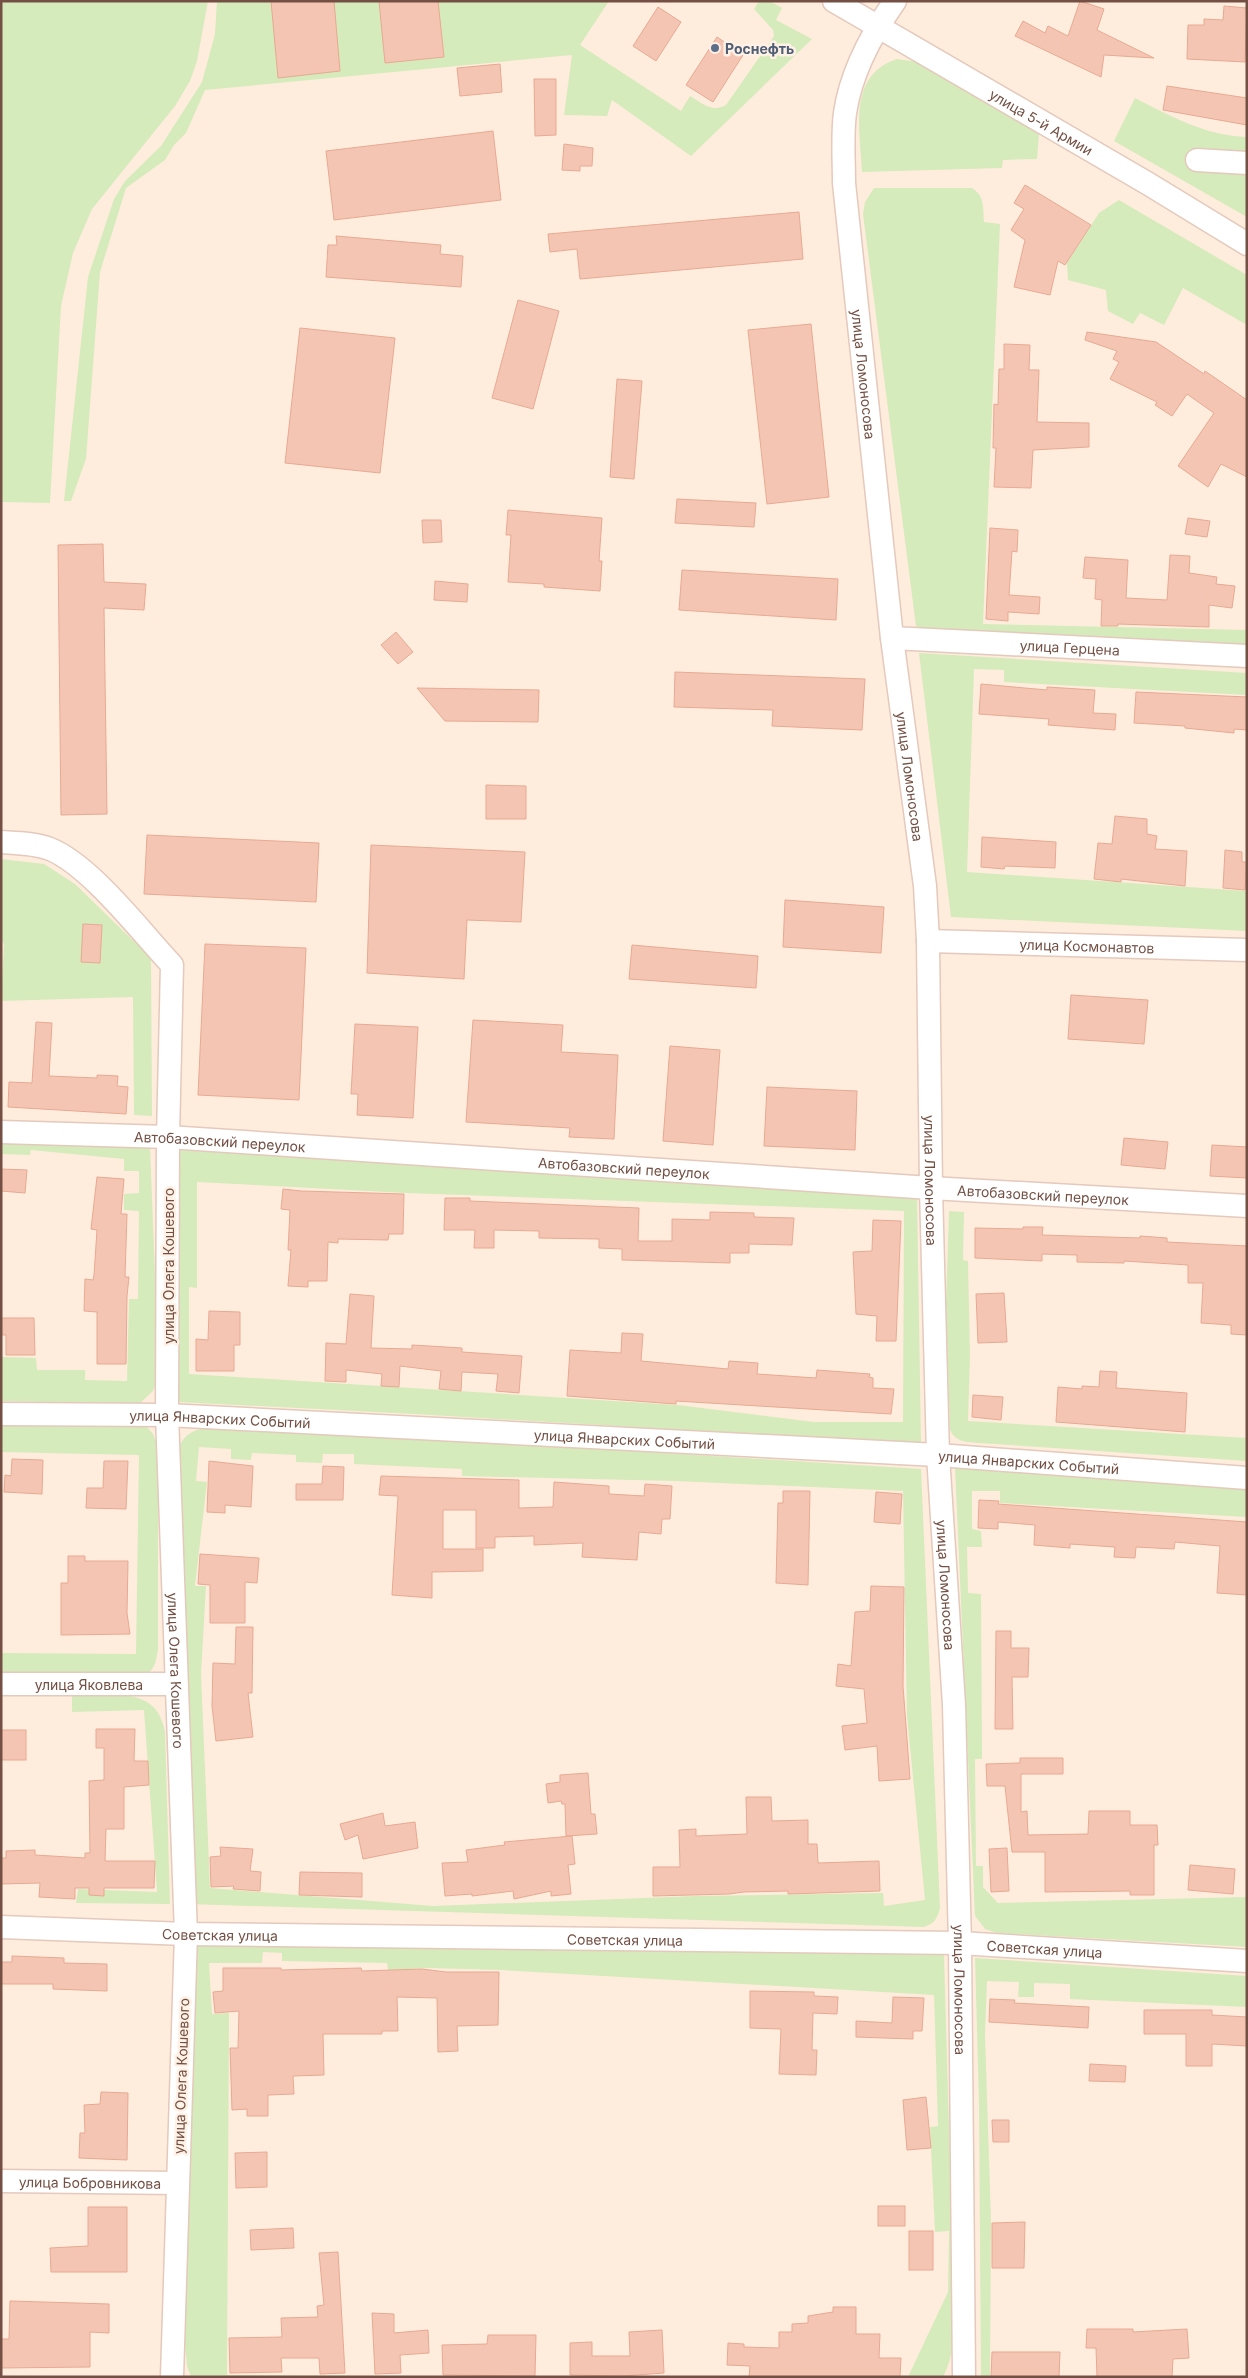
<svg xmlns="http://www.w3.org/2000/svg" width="1248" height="2378" font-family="Inter,sans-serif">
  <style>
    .green { fill: #d5ebbb; fill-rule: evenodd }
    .building { fill: #f5c5b3; stroke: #e8a992 }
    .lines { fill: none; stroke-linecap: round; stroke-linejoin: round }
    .minor-casing { stroke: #e4c9bc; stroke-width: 25 }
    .minor { stroke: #fff; stroke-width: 22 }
    .service-dot { fill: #5c6f8a; stroke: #fff1e5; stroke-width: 2 }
    .labels { text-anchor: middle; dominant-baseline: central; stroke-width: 5; stroke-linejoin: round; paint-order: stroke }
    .service-label { font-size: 14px; font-weight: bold; fill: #4e5e75; stroke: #fff1e5; text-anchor: start }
    .street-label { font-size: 14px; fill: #745044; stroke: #fff1e5 }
  </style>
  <rect width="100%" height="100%" fill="#feeddd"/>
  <g class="green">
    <path d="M1 1H208L197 61 190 81 175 106 92 209 73 253 61 306 50 503 1 502Z"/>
    <path d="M217 1H609L580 45 681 111 690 96C702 103 712 113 726 105L774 36 773 30 754 9 759 1H770L782 8 776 20 812 39 691 156 612 100 607 116 564 115 572 55 205 90 186 133 174 145 165 160 126 188 100 272 86 459 71 501H64L88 277 114 199 125 181 161 146 202 82 215 34Z"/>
    <path d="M897 59 918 62 1039 134 1037 159 1003 160 1002 168 862 172C860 131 847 75 897 59Z"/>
    <path d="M1135 98C1170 116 1207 136 1247 137V217L1114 141Z"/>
    <path d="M874 188H972C985 196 983 208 984 222L1000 224 983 624 1247 630V651L917 634 863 214 865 202Z"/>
    <path d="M1119 200 1247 275V325L1183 288 1164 325 1140 313 1133 324 1108 311 1106 290 1068 280 1067 263 1099 213Z"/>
    <path d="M919 653 1247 673V695L1004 682V670L974 669 967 872 1247 891V931L951 917Z"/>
    <path d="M1 859 44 864 75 884 151 958 152 1116 134 1115 133 997 1 1001 4 944 1 940Z"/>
    <path d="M1 1141 150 1147 159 1375 153 1391 139 1404 1 1401V1357L36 1358 37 1370H85V1380L127 1381 129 1299H138L139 1211 124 1210V1194L139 1193V1171H124V1159L31 1150 30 1155 1 1154Z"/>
    <path d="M177 1150 917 1194 921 1444 414 1414 178 1402ZM197 1182 406 1193 904 1211 903 1422H814L678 1405 189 1374V1287L197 1288Z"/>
    <path d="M949 1211 964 1212 963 1260 968 1261 970 1356 968 1421 1247 1438V1461L979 1443C966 1442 956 1442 950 1430L946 1304Z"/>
    <path d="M1 1418 146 1426 153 1434 158 1447V1649C156 1659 156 1669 146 1674L1 1675V1653L136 1654 139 1455 1 1452Z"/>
    <path d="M214 1425 921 1469 940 1908C937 1919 935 1923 924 1927L188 1904 176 1457C182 1433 191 1431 214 1425ZM199 1447 231 1449V1459L251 1460 252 1453 296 1455V1462L322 1463 323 1454H354V1464L462 1469V1476L675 1481 903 1491 907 1716 925 1900 884 1906 883 1893 695 1896 433 1906 210 1888 201 1674 206 1586H195L207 1482 196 1481Z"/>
    <path d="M955 1467 1247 1487V1517L1000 1503V1491H972V1529L981 1531 982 1547H967L968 1593 981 1594 982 1759H975L976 1866H983V1887L998 1903 1247 1897V1947L997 1933 985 1929 975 1916Z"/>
    <path d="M126 1695C150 1700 159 1707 165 1731L170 1904 76 1903 78 1889 157 1892 144 1710 72 1712V1696Z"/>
    <path d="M193 1929 944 1955 954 2297C954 2323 956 2353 943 2377H908L948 2292 949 2231 935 2232 930 2127 938 2126 934 1995 501 1970 428 1968 388 1970 387 1963 282 1961V1953L263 1952 262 1963H209L212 2014 229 2013 227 2375 533 2377H191L187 2366 185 2345 187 2191 193 2072Z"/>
    <path d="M975 1958 1247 1976V2007L1070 1999V1984L1034 1983V1997H1018L1019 1982 987 1981 985 2034 991 2221 990 2377H981L979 2103Z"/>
  </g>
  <g class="building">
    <path d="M271 1H334L340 71 278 78Z"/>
    <path d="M379 1H438L444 57 385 63Z"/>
    <path d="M1080 1 1104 9 1097 30 1154 58 1104 55 1101 77 1015 36 1023 21 1045 33 1048 26 1068 36Z"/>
    <path d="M1224 6 1247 8 1245 62 1187 59 1188 25H1204V19L1223 20Z"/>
    <path d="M658 7 681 22 656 61 633 46Z"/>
    <path d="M717 37 743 55 713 102 686 85Z"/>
    <path d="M500 64 502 92 460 96 457 68Z"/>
    <path d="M534 79H556V135L535 136Z"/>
    <path d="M1167 86 1247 98V125L1163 110Z"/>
    <path d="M493 131 501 200 334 220 326 151Z"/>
    <path d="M564 144 593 148 592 166H580V171L562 170Z"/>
    <path d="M1025 185 1091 225 1065 265 1058 261 1050 295 1014 287 1025 240 1011 230 1024 209 1014 203Z"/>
    <path d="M799 212 803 259 580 279 577 249 550 252 548 234Z"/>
    <path d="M336 236 441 245 440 254 463 256 461 287 326 277 328 245H337Z"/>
    <path d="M518 300 559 311 533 409 492 398Z"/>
    <path d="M811 324 829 497 767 504 748 330Z"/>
    <path d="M300 328 395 338 380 473 285 463Z"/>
    <path d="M1087 332 1156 342 1204 374 1205 371 1247 400V477L1221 464 1208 487 1178 466 1214 413 1187 394 1172 416 1155 405 1157 402 1110 379 1119 362 1113 359 1117 351 1085 340Z"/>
    <path d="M1004 344 1030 345 1029 370H1039L1037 422 1089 423V447L1033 450 1031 488 994 487 996 448H993L994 404 998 405 999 369H1004Z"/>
    <path d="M617 379 642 381 634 479 610 477Z"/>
    <path d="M677 499 756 503 754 527 675 523Z"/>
    <path d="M508 510 602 518 599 561H602L600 591 544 587V584L508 582 511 535H506Z"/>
    <path d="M1188 518 1210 521 1207 537 1185 534Z"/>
    <path d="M422 520H441L442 542 423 543Z"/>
    <path d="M990 528 1018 530 1017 552 1012 551 1009 595 1040 597 1039 614 1008 612V621L986 619Z"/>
    <path d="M103 544 104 582 146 584 144 610 104 608 107 814 61 815 58 545Z"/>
    <path d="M1170 555 1190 556 1189 573 1217 577 1216 584 1235 586 1232 608 1209 605V627L1118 624V626H1101L1102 600 1095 599 1096 579 1083 578 1085 557 1128 560 1126 598 1167 600Z"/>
    <path d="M682 570 838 579 836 620 679 610Z"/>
    <path d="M435 581 468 584 467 602 434 600Z"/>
    <path d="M396 632 413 652 398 664 381 645Z"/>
    <path d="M675 672 865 679 862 730 772 726 773 710 674 707Z"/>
    <path d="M981 684 1047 690V687L1095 690 1093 713 1116 714 1115 730 1048 725 1049 719 979 714Z"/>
    <path d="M417 688 539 690 538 722 445 721Z"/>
    <path d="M1136 692 1247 697V730L1234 729V733L1185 728V726L1134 723Z"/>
    <path d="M486 785 526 786V819H486Z"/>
    <path d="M1115 816 1147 819V834L1157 836 1155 849 1187 851 1185 886 1121 879V882L1094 879 1098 843 1112 844Z"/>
    <path d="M147 835 319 843 316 902 144 894Z"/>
    <path d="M982 837 1056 842 1055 868 1005 866 1004 869 981 867Z"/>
    <path d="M371 845 525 852 521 922 467 920 464 979 367 973Z"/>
    <path d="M1225 850 1242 852V862H1247L1245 890 1223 888Z"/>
    <path d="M785 900 884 907 881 953 783 947Z"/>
    <path d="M83 924 102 925 100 963 81 962Z"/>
    <path d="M205 944 306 948 299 1100 198 1095Z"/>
    <path d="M632 945 758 956 756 988 629 979Z"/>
    <path d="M1071 995 1148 1000 1144 1044 1068 1039Z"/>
    <path d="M473 1020 563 1025 561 1052 618 1055 614 1139 569 1137 570 1128 466 1122Z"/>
    <path d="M36 1022 52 1023 49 1076 97 1078V1075L118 1076 117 1086 128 1087 126 1114 8 1107 9 1082 32 1083Z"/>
    <path d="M355 1024 418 1027 413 1118 357 1115 358 1094H351Z"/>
    <path d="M670 1046 720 1050 713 1145 663 1141Z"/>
    <path d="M767 1087 857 1091 855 1150 764 1146Z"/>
    <path d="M1124 1138 1168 1142 1165 1169 1121 1165Z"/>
    <path d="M1212 1145 1247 1147V1178L1210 1176Z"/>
    <path d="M1 1169 27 1170 25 1193 1 1191Z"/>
    <path d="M97 1177 124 1179 121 1214H127L125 1277H129L127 1296 126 1364H97V1312L84 1311 85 1279 93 1280 94 1275 97 1230 91 1229Z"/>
    <path d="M283 1189 301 1191 404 1194 403 1234H389L388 1240 338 1239V1243L328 1242 327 1281H308V1287L288 1286 291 1250H288L290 1210 281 1209Z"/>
    <path d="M445 1198H470V1201L639 1208 638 1241H672V1219L710 1220V1212L754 1213V1217L794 1218 792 1245 749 1244V1253H730V1263L622 1260V1249L599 1248V1239L539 1238V1231L494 1230V1248H474L475 1230H444Z"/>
    <path d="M873 1220 901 1221 896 1341H876L877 1316 856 1314 853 1252 872 1251Z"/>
    <path d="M1023 1227H1043L1042 1235 1140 1238V1236L1167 1238V1242L1247 1246V1335L1231 1334V1325L1201 1323 1203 1283H1188V1265L1124 1261V1263L1077 1262V1255L1042 1254V1261L975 1258V1228L1023 1229Z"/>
    <path d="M1004 1293 1007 1342 978 1343 976 1294Z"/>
    <path d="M350 1294 374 1296 371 1348 412 1349V1345L462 1348V1352L522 1356 519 1393 496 1391 498 1374 462 1372 461 1391 439 1389 441 1371 400 1366 399 1387 381 1386 382 1374 346 1370V1382L325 1381 326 1343 346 1344Z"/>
    <path d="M209 1311 240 1312V1345H234V1371H196V1339L208 1340Z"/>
    <path d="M1 1318H34L35 1355H6V1335H1Z"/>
    <path d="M622 1333 643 1334 641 1361 728 1369 729 1361 758 1363 757 1374 816 1378 817 1370 870 1374 869 1377 873 1378V1388L894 1389 891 1414 676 1401V1404L567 1396 570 1350 621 1353Z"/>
    <path d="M1100 1371 1117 1372 1116 1388 1187 1393 1185 1432 1056 1422 1058 1387 1082 1389V1386L1099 1387Z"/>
    <path d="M973 1395 1003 1397 1001 1420 972 1417Z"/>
    <path d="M12 1459 43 1460 42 1494 4 1492 5 1475 11 1476Z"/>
    <path d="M104 1461H128L126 1509 86 1508 87 1488H103Z"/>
    <path d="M209 1461 253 1466 251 1507 225 1505V1513L207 1512Z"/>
    <path d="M323 1466 344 1467 343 1500H296V1484H322Z"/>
    <path d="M381 1476 519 1480V1508L553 1507 554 1482 609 1486V1494L644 1496 645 1484 672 1486 670 1519H662L661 1534 639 1532 637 1560 582 1557 583 1543 534 1545V1536L495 1537V1548H476V1510H443V1549H483V1571L432 1572V1598L392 1595 398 1496 379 1495Z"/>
    <path d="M783 1491H810L808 1585 776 1583 778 1503H783Z"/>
    <path d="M876 1492 902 1494 900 1524 874 1522Z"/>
    <path d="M979 1500 999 1501 998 1504 1247 1522V1595L1217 1593 1220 1546 1175 1542 1174 1549 1136 1547 1135 1558 1114 1557 1115 1547 1070 1544V1548L1034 1545 1035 1525 998 1522V1529L978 1528Z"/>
    <path d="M200 1554 259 1558 257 1583 245 1582V1623H210V1585L198 1584Z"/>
    <path d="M68 1556H85V1561H128L127 1613 130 1634 61 1635V1583H68Z"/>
    <path d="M871 1586 904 1587 903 1686 910 1779 879 1781 877 1746 845 1750 842 1726 867 1723 864 1689 836 1686 838 1664 851 1666 855 1612 870 1611Z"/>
    <path d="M236 1627H253L252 1693H248L253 1737 216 1741 212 1706 213 1663 235 1664Z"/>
    <path d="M996 1631H1011V1648H1029L1028 1677H1012L1013 1729H995Z"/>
    <path d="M96 1729H135L134 1761H148L149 1785 124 1787V1829H106L105 1861H155L154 1888H104V1896L89 1895V1888H75V1899L39 1897 40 1883 1 1884V1858H6V1851L35 1850V1855L85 1858V1853H90L89 1781 104 1780V1748H96Z"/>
    <rect x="1" y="1730" width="25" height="30"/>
    <path d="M1020 1758H1063V1774H1021V1812L1027 1811 1028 1835 1088 1834 1089 1811H1130V1825H1157L1158 1845H1154V1895H1130V1891L1045 1892V1852H1012L1005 1786H987L986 1764 1020 1763Z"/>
    <path d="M588 1773 591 1814H595L597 1834 566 1836 565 1804H562L561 1801 548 1803 546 1784 560 1782V1775Z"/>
    <path d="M746 1797H771L772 1821 808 1820V1844H817L818 1863 879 1861 880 1891 788 1894V1891L744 1892 729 1894 653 1896V1867H680L679 1830 696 1829V1836L747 1834Z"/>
    <path d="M383 1813 385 1826 415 1822 418 1848 363 1859 358 1835 345 1840 340 1824Z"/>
    <path d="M572 1836 575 1864 568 1865 571 1894 551 1896V1891L514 1899 513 1891 472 1896V1894L445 1896 442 1863 468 1862 466 1850 505 1845 504 1842Z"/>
    <path d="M220 1847 253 1849 250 1871 261 1872 260 1891 233 1889 234 1886 211 1887 210 1857 221 1856Z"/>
    <path d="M1007 1848 1009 1891 991 1892 989 1849Z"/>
    <path d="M1190 1865 1235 1869 1233 1894 1188 1890Z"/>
    <path d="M300 1872 362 1873V1897L299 1895Z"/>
    <path d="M12 1956 64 1958V1963L107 1964V1991L53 1989V1984H1V1962H12Z"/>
    <path d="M223 1968H281V1970L361 1968 362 1971 422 1969 446 1972H499L498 2025 457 2026 458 2051 438 2052 437 1998 397 1997 398 2031H382V2034H323L324 2075 293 2076 294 2094 268 2095V2116H247V2109L232 2110 230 2048H238L239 2011 215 2013 213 1992 223 1991Z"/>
    <path d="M750 1991 814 1992V1996L838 1997 837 2014 813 2013 812 2050H817L816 2075 779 2074 781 2029 750 2028Z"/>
    <path d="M893 1997 924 1998 922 2031H913V2039L856 2037V2021L892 2023Z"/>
    <path d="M990 1999 1015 2000 1014 2003 1089 2007 1088 2028 989 2022Z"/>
    <path d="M1144 2010H1212V2015L1247 2017V2046L1212 2044V2066H1186V2034H1144Z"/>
    <path d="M1090 2064 1126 2066 1125 2082 1089 2081Z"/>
    <path d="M101 2092 128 2093 127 2160 79 2158 80 2133H85L84 2105 100 2104Z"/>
    <path d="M926 2097 931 2148 907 2150 903 2100Z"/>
    <path d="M992 2120H1009V2142H993Z"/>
    <path d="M267 2152V2187L236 2188 235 2153Z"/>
    <rect x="878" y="2206" width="27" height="20"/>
    <path d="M88 2207H127V2272H51L50 2248 88 2246Z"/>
    <path d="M1025 2222 1024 2268H992V2223Z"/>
    <path d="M293 2228 294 2248 251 2250 250 2230Z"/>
    <rect x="909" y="2231" width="24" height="39"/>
    <path d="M338 2252 345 2373 320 2374 319 2358H281L282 2372 230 2373 229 2338 282 2337 281 2318 318 2317 317 2306 324 2305 319 2253Z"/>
    <path d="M10 2301 109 2304V2333L90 2332V2367L1 2368V2339H9Z"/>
    <path d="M833 2307H856V2334H880L879 2358H901L900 2377H749L750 2366 727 2365 728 2343 744 2344V2347L779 2348V2332H792V2324L808 2323V2316L833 2312Z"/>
    <path d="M372 2313 394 2314V2333L428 2330 429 2353 400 2355 401 2373 375 2374Z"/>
    <path d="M1087 2329H1133V2332L1187 2329 1189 2358 1173 2359 1172 2377H1097L1096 2348H1086Z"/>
    <path d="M662 2330 664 2373 623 2376 570 2375V2343L592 2342V2356H630L629 2332Z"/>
    <path d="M488 2335H536L535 2376 443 2375 442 2345 487 2344Z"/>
    <path d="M992 2352H1060L1059 2377H991Z"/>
  </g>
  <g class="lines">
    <defs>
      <g id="minor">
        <path id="s1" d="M834 1 1147 183 1247 244"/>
        <path id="s2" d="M895 1C871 35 851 72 845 113 842 135 844 160 844 183L892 638 925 886 928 941 931 1188 938 1455 954 1705 960 1943 964 2377"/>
        <path d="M1197 160 1247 163"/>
        <path id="s3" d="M892 638 1247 656"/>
        <path id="s4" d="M1 842C17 843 35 843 50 849 90 865 141 932 172 965L168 1137 167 1415 186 1934 172 2377"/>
        <path id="s5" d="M928 941 1247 950"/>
        <path id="s6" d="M1 1132 168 1137 931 1188 1247 1206"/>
        <path id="s7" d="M1 1414 167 1415 938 1455 1247 1478"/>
        <path id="s8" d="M1 1684H175"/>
        <path id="s9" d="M1 1927 186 1934 960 1943 1247 1961"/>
        <path id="s10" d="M1 2181 177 2183"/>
      </g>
    </defs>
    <use href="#minor" class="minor-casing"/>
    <use href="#minor" class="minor"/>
  </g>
  <circle class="service-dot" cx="715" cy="48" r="5"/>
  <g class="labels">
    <g class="service-label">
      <text x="725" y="48">Роснефть</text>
    </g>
    <g class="street-label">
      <text stroke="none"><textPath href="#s1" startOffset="240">улица 5-й Армии</textPath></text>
      <text stroke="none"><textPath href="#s2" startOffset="386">улица Ломоносова</textPath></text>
      <text stroke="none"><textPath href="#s3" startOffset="178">улица Герцена</textPath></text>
      <text stroke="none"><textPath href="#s2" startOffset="791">улица Ломоносова</textPath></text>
      <text stroke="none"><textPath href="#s5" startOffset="159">улица Космонавтов</textPath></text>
      <text stroke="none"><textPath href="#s6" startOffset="219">Автобазовский переулок</textPath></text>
      <text stroke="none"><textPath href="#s6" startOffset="624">Автобазовский переулок</textPath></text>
      <text stroke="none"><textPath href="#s2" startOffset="1196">улица Ломоносова</textPath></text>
      <text stroke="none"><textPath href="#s6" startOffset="1044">Автобазовский переулок</textPath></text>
      <text transform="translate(168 1266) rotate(-90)">улица Олега Кошевого</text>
      <text stroke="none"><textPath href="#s7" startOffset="219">улица Январских Событий</textPath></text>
      <text stroke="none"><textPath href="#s7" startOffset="624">улица Январских Событий</textPath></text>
      <text stroke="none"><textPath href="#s7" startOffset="1029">улица Январских Событий</textPath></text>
      <text stroke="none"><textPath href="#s2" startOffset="1601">улица Ломоносова</textPath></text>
      <text stroke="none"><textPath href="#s4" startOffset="925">улица Олега Кошевого</textPath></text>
      <text stroke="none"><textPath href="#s8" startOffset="88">улица Яковлева</textPath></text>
      <text stroke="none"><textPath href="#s9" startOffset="219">Советская улица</textPath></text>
      <text stroke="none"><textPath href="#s9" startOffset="624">Советская улица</textPath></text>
      <text stroke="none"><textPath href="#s9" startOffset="1044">Советская улица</textPath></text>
      <text stroke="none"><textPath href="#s2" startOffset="2006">улица Ломоносова</textPath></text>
      <text transform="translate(181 2076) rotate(-88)">улица Олега Кошевого</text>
      <text stroke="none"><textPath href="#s10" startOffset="89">улица Бобровникова</textPath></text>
    </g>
  </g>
  <rect width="1248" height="2378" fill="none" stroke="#745044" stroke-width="5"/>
</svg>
